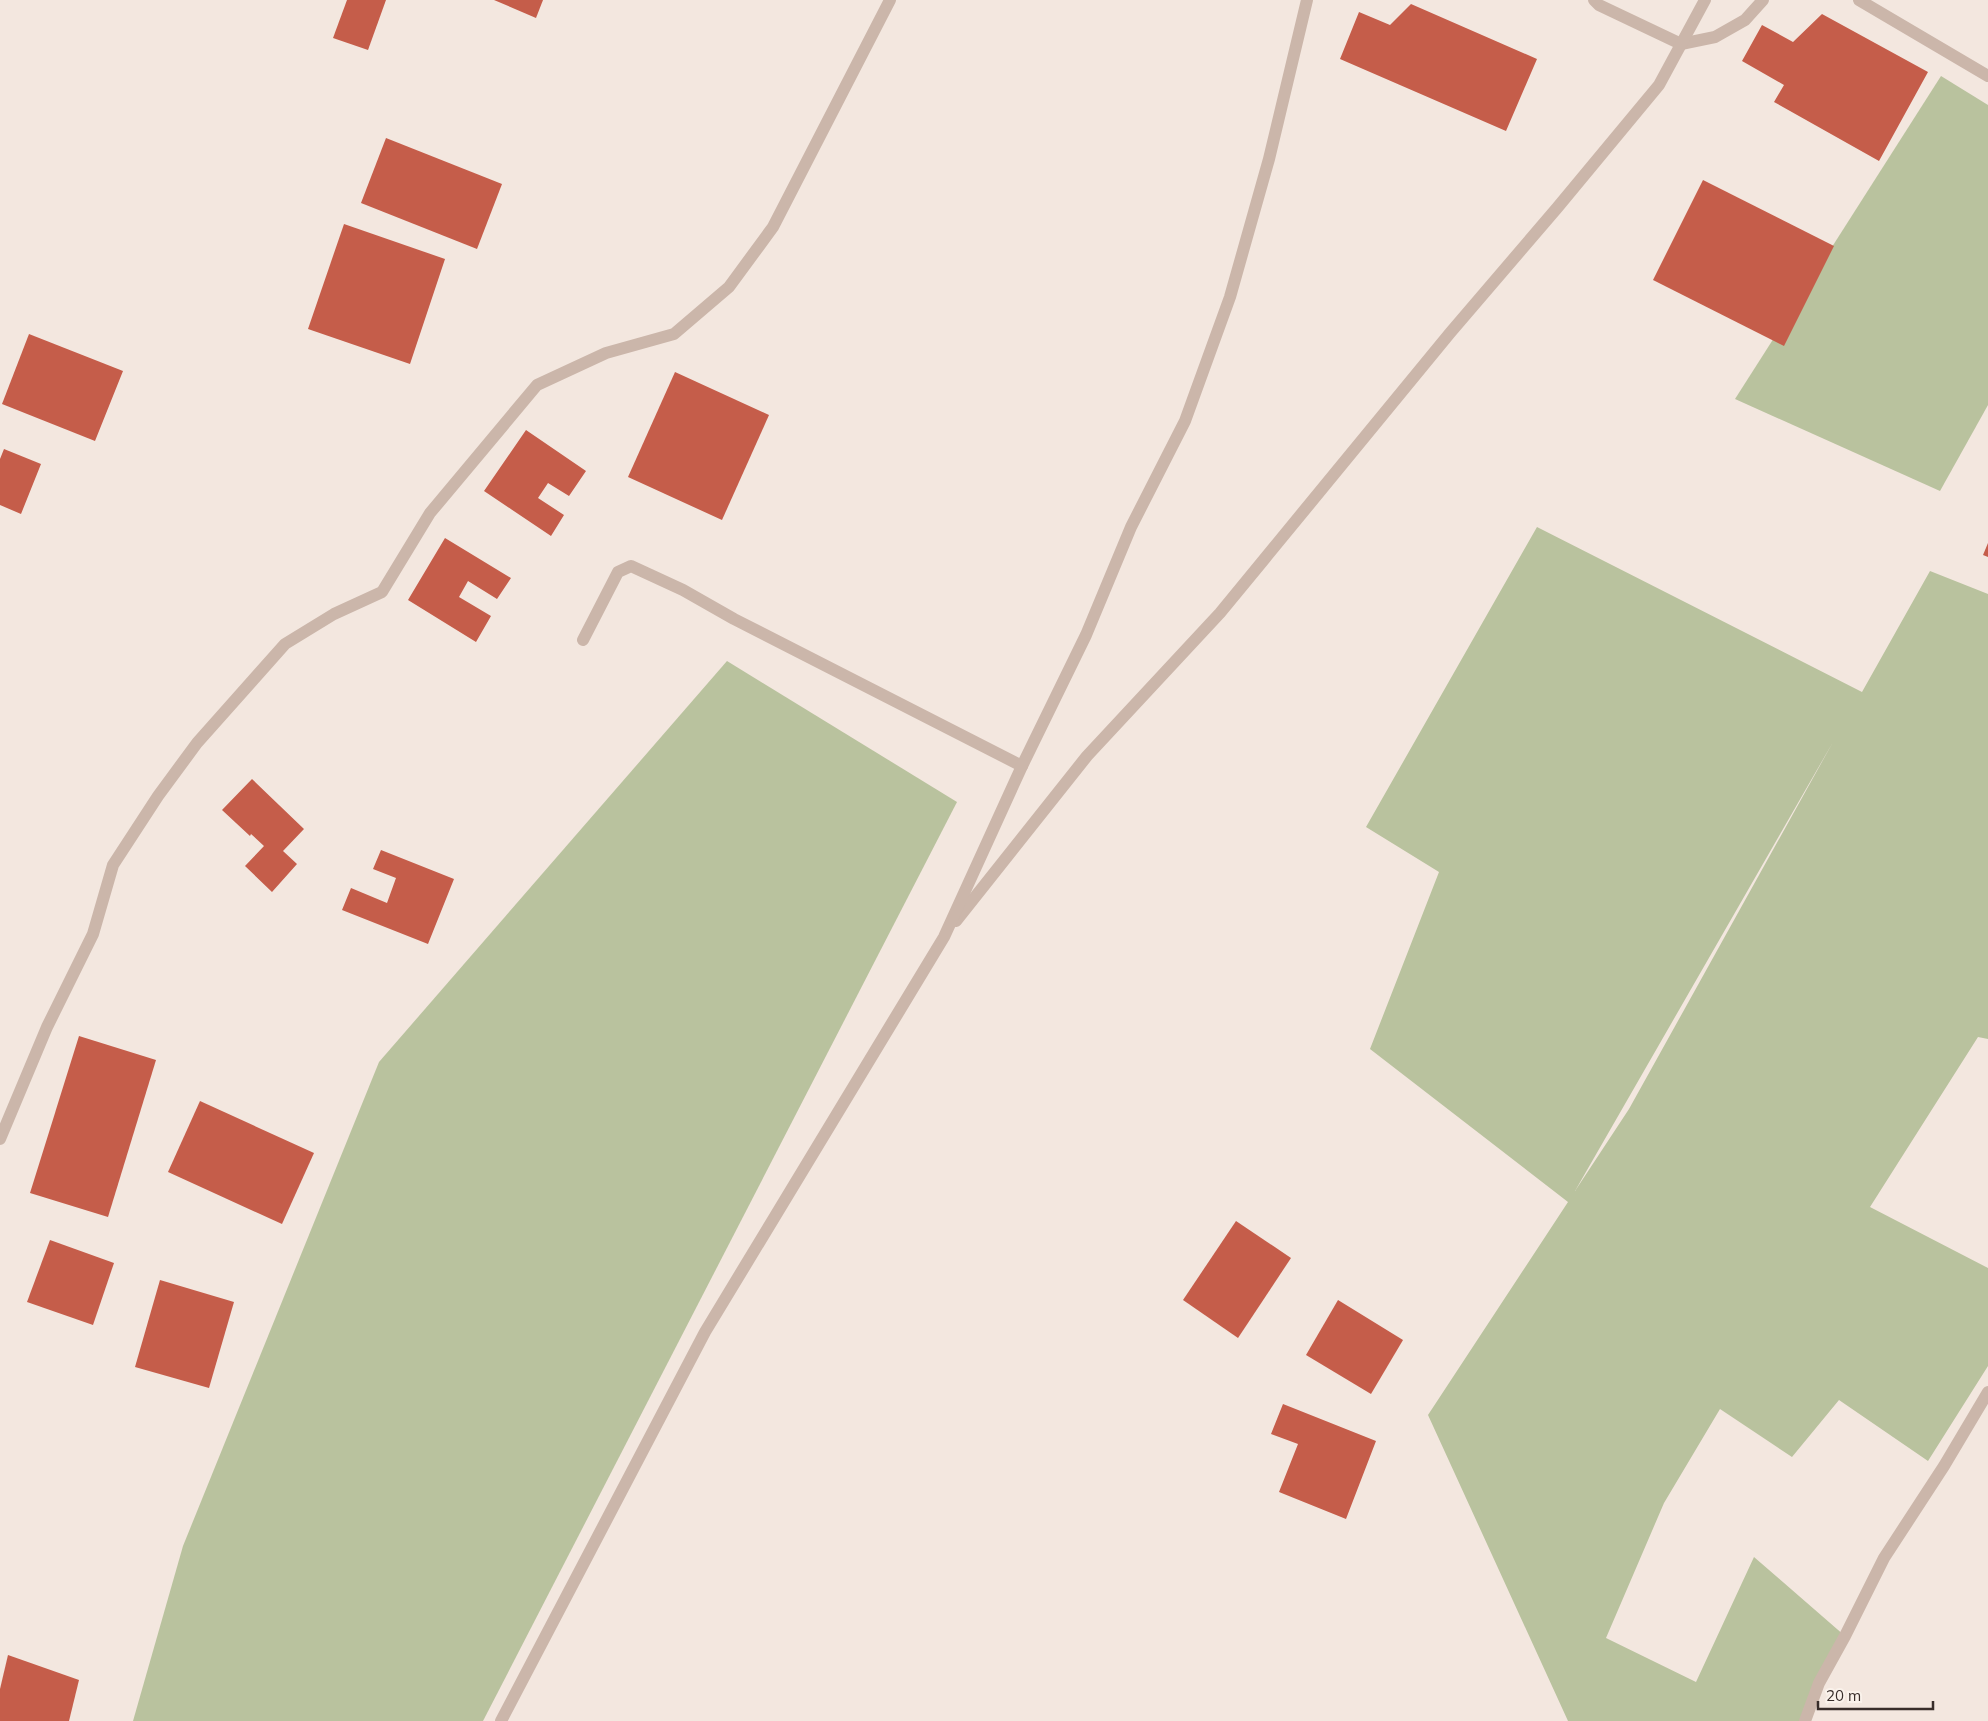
<svg xmlns="http://www.w3.org/2000/svg" width="1988" height="1721" font-family="Mulish,sans-serif">
  <style>
    .green { fill: #b9c29e; fill-rule: evenodd }
    .building { fill: #c55d4a }
    .lines { fill: none; stroke-linecap: round; stroke-linejoin: round }
    .minor { stroke: #cbb6aa; stroke-width: 12 }
  </style>
  <rect width="100%" height="100%" fill="#f3e7df"/>
  <g class="green">
    <path d="M1941 76 1988 105V405L1940 491 1735 399Z"/>
    <path d="M1537 527 1862 692 1930 571 1988 594V1039L1978 1037 1870 1207 1988 1268V1366L1928 1461 1839 1400 1792 1457 1720 1409 1664 1503 1606 1638 1696 1682 1754 1557 1845 1636 1802 1721H1568L1428 1415 1568 1202 1370 1049 1439 872 1366 827ZM1833 742 1629 1109 1575 1191Z"/>
    <path d="M727 661 957 802 483 1721H133L183 1546 379 1062Z"/>
  </g>
  <g class="building">
    <path d="M347 0H386L368 50 333 38Z"/>
    <path d="M494 0H543L536 18Z"/>
    <path d="M1411 4 1537 59 1506 131 1340 59 1359 12 1390 25Z"/>
    <path d="M1822 14 1928 72 1879 161 1774 102 1784 85 1742 61 1762 25 1793 42Z"/>
    <path d="M386 138 502 184 477 249 361 203Z"/>
    <path d="M1703 180 1834 246 1784 346 1653 280Z"/>
    <path d="M344 224 445 259 410 364 308 329Z"/>
    <path d="M29 334 123 371 95 441 2 404Z"/>
    <path d="M675 372 769 415 722 520 628 477Z"/>
    <path d="M526 430 586 471 569 496 548 483 538 498 564 515 551 536 484 491Z"/>
    <path d="M4 449 41 464 21 514 0 505V459Z"/>
    <path d="M445 538 511 578 497 599 468 581 459 597 491 616 476 642 408 600Z"/>
    <path d="M1988 543V557L1983 555Z"/>
    <path d="M252 779 304 829 283 851 297 864 272 892 245 866 264 846 251 834 250 836 222 810Z"/>
    <path d="M381 850 454 879 428 944 342 910 351 888 387 903 396 878 373 869Z"/>
    <path d="M79 1036 156 1060 108 1217 30 1193Z"/>
    <path d="M200 1101 314 1153 282 1224 168 1172Z"/>
    <path d="M1236 1221 1291 1258 1238 1338 1183 1300Z"/>
    <path d="M50 1240 114 1263 93 1325 27 1302Z"/>
    <path d="M160 1280 234 1302 209 1388 135 1367Z"/>
    <path d="M1338 1300 1403 1340 1371 1394 1306 1355Z"/>
    <path d="M1283 1404 1376 1441 1346 1519 1279 1492 1298 1444 1271 1434Z"/>
    <path d="M8 1655 79 1680 69 1721H0V1689Z"/>
  </g>
  <g class="lines">
    <g class="minor">
      <path d="M1594 0 1599 5 1681 44 1715 37 1745 20 1763 0"/>
      <path d="M1859 0 1988 76"/>
      <path d="M583 640 618 572 631 566 683 590 734 619 1022 766"/>
      <path d="M956 921 1087 756 1220 613 1450 333 1557 208 1659 85 1705 0"/>
      <path d="M0 1139 47 1027 93 934 113 865 158 796 197 743 285 644 334 614 382 592 430 513 537 385 606 353 674 334 729 287 773 227 890 0"/>
      <path d="M501 1721 705 1332 944 937 1022 766 1086 635 1131 527 1185 421 1230 297 1269 159 1307 0"/>
      <path d="M1805 1721 1819 1683 1845 1636 1884 1558 1944 1466 1988 1392"/>
    </g>
  </g>
  <path d="M1818 1701v8h115v-8" fill="none" stroke="#382d2a" stroke-width="2.5"/>
  <text x="1826" y="1701" font-size="15" fill="#382d2a" stroke="#faf2eb" stroke-width="4" paint-order="stroke">20 m</text>
</svg>
